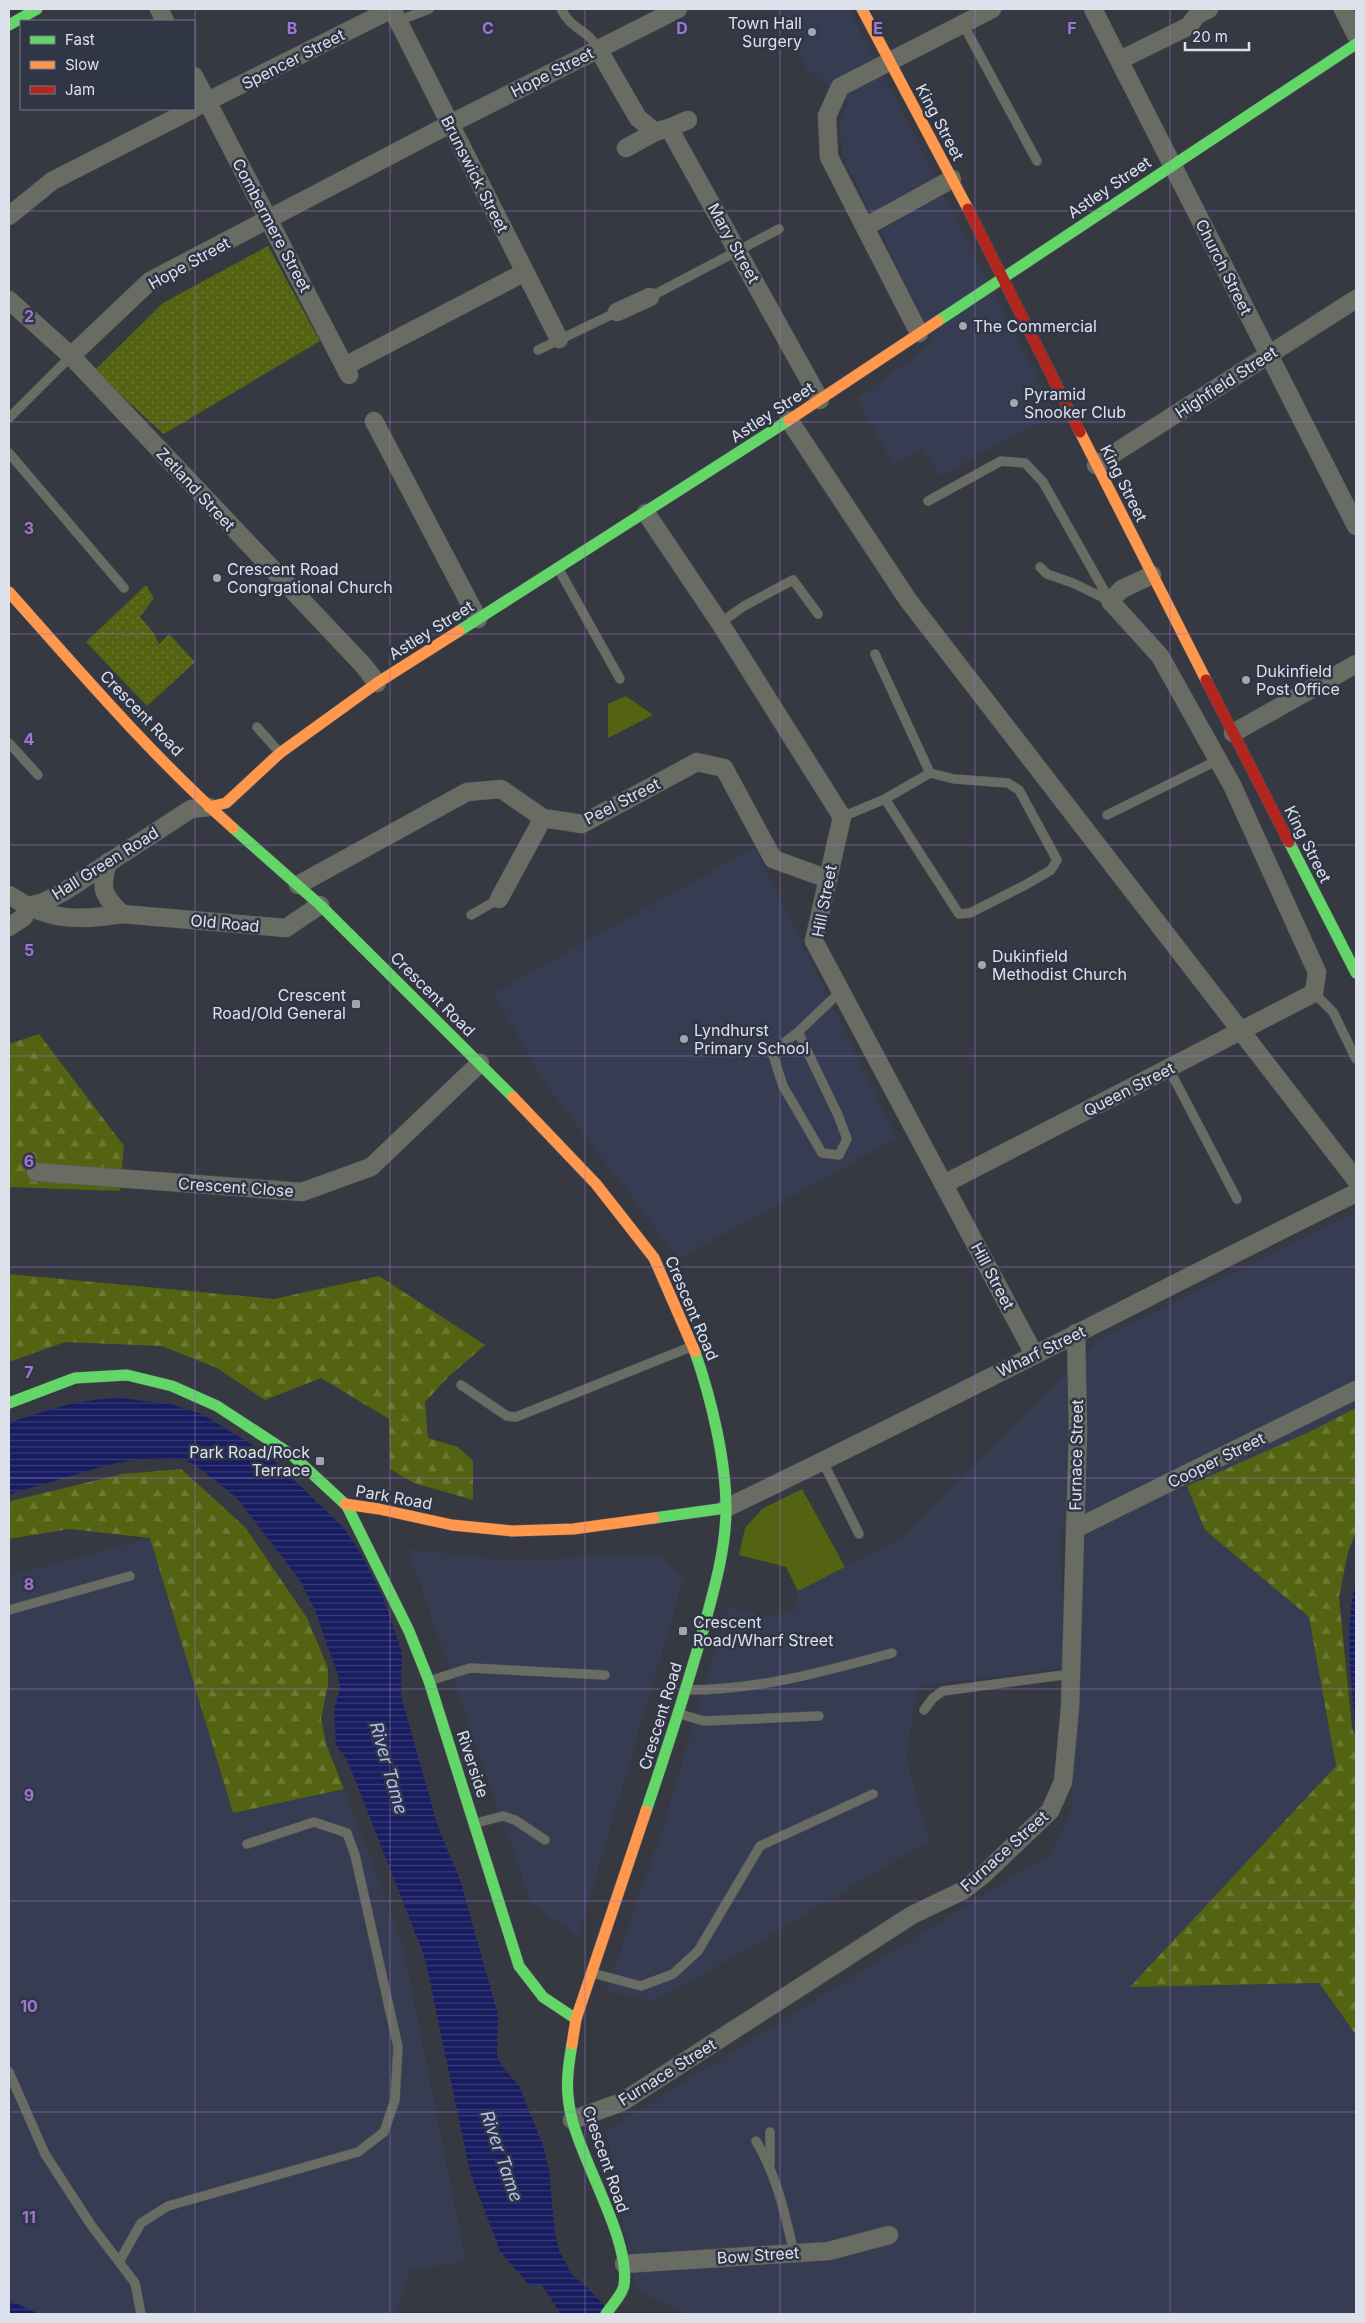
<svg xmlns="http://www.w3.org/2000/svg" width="1365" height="2323" font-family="Inter,sans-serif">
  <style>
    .built { fill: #363c51 }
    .green { fill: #546311 }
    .forest { fill: url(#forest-firs) }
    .garden { fill: url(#garden-dots) }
    .water { fill: url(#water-rules) }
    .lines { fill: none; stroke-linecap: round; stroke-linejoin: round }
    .lane-casing { stroke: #52555b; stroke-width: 10 }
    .street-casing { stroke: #52555b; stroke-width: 19 }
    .fast-casing { stroke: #52555b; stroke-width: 12 }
    .slow-casing { stroke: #52555b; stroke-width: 12 }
    .jam-casing { stroke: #52555b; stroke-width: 12 }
    .lane { stroke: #696c62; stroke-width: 9 }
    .street { stroke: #696c62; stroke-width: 18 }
    .fast { stroke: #63d668; stroke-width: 11 }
    .slow { stroke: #ff974d; stroke-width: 11 }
    .jam { stroke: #b3261e; stroke-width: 11 }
    .grid { fill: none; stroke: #a274d1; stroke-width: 1; stroke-opacity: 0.55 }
    .poi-dot { fill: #a3a6b0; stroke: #313646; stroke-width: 2 }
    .labels { text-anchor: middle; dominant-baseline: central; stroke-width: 5; stroke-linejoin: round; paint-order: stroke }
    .poi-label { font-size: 16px; fill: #dde1eb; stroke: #313646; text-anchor: start }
    .street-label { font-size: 16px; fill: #dde1eb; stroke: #313646 }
    .water-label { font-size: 18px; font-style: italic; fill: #b3c0ec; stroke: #313646 }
    .grid-label { font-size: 16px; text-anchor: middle; font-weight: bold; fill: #a274d1; stroke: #313646; stroke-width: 5; stroke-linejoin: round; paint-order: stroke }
  </style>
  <defs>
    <pattern id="forest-firs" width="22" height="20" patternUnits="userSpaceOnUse" patternTransform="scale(1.25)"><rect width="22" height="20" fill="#546311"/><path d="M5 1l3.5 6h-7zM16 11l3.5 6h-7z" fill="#6c7934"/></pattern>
    <pattern id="garden-dots" width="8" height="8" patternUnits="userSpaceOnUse" patternTransform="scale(1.25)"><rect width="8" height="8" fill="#546311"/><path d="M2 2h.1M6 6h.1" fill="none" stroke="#6c7934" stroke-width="1.8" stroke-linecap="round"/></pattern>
    <pattern id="water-rules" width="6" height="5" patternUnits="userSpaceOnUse" patternTransform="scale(1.25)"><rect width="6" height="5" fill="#181c60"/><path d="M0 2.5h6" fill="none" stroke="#393d77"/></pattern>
  </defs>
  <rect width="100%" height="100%" fill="#363941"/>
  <g class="built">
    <path d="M779 9H849L1056 414 940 476 922 448 893 464 857 399 934 342 843 157 839 125 848 100 806 69Z"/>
    <path d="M755 847 897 1138 679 1259 546 1085 494 993Z"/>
    <path d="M1356 1212V1408L1307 1433 1205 1530 1309 1617 1336 1766 1131 1987 1319 1983 1356 2035V2314H685L636 2290 606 2131 1051 1853 1072 1808 1085 1524 1060 1531 1066 1668 918 1686 906 1757 929 1841 701 1976 653 2001 607 1991 663 1827 728 1608 776 1617 796 1610 798 1591 900 1538 1098 1340Z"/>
    <path d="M150 1538 233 1813 344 1789 403 1944 466 2261 409 2271 396 2314H9V1576Z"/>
    <path d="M408 1549 505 1560 659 1555 684 1578 578 1937 531 1903Z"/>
  </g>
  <g class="green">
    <path d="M626 696 653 715 608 738V704Z"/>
    <path d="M802 1489 845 1567 798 1591 786 1567 739 1555 745 1528 762 1509Z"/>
  </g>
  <g class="forest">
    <path d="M39 1034 124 1146 120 1191 9 1187V1044Z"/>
    <path d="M9 1274 274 1299 379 1276 485 1345 448 1377 425 1402 428 1438 458 1447 473 1461V1500L414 1483 390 1469 389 1419 321 1378 265 1400 217 1368 162 1346 65 1342 9 1362Z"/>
    <path d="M1356 1408V1532L1348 1552 1339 1597 1352 1728 1356 1738V2035L1319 1983 1130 1987 1336 1766 1309 1617 1205 1530 1187 1486 1307 1433Z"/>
    <path d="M181 1469 245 1527 307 1618 328 1668V1685L321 1718 326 1744 344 1789 233 1813 150 1538 69 1529 9 1539V1502L11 1501 122 1474Z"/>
  </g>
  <g class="garden">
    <path d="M268 246 320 341 164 434 94 371 163 303Z"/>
    <path d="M146 585 154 598 140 617 153 632 159 644 169 634 195 662 147 706 86 642Z"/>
  </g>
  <g class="water">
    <path d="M119 1398 171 1404 202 1414 267 1454 344 1528 361 1554 383 1597 402 1653 401 1696 438 1827 460 1880 498 2015 497 2055 502 2066 519 2086 543 2145 549 2171 555 2233 559 2251 572 2275 586 2286 612 2314H561L542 2285 530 2286 500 2251 470 2172 425 1958 356 1782 346 1758 336 1746 334 1710 340 1689 338 1676 315 1610 299 1579 237 1498 194 1464 180 1458 140 1459 112 1464 9 1494V1423C49 1409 76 1400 119 1398Z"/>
    <path d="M1356 1581V1727C1351 1681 1344 1627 1356 1581Z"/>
    <path d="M9 2300 39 2314H9Z"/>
  </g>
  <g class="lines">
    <defs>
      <g id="lane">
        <path d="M561 9C572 31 587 28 598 49"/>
        <path d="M398 21 429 9"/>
        <path d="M963 24 1037 161"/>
        <path d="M650 297 779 229"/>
        <path d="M538 350 617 312"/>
        <path d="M9 418 71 356"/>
        <path d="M9 453 124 588"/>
        <path d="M928 501 1001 461 1025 463 1043 482 1110 601"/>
        <path d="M1040 567 1047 574 1073 583 1110 601"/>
        <path d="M558 568 620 679"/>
        <path d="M720 623 744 606 793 580 818 614"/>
        <path d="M875 654 930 773"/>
        <path d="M257 727 280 753"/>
        <path d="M9 743 38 775"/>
        <path d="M1107 815 1218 760"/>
        <path d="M842 817 885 799 930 773 954 779 1008 783 1019 790 1057 860 1051 870 1027 884 970 913 959 914 885 799"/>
        <path d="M471 915 499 899"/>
        <path d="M1314 993 1333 1012 1356 1059"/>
        <path d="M798 1032 838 1115 847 1139 839 1155 822 1153 783 1086 772 1052 798 1032 841 991"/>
        <path d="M1169 1069 1237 1199"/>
        <path d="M461 1385 507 1416 516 1417 693 1346"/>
        <path d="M823 1462 859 1534"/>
        <path d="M9 1610 130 1576"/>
        <path d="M429 1681 470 1668 605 1675"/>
        <path d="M686 1690C758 1690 823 1672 892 1653"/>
        <path d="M924 1710 933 1698 943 1691 1071 1674"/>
        <path d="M680 1714 704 1721 819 1716"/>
        <path d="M476 1823 503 1816 515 1820 545 1840"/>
        <path d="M592 1973 641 1986 673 1974 698 1951 760 1846 873 1794"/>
        <path d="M9 2072 45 2154 91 2225 135 2283 141 2314"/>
        <path d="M770 2132V2164"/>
        <path d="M756 2141C777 2176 785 2214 794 2253"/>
        <path d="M119 2262 141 2223 168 2206 358 2152 384 2132 395 2100 398 2047 355 1855 347 1833 314 1822 247 1844"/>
      </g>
      <g id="street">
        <path d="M159 9 165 21"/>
        <path d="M392 9 559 339"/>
        <path d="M1093 9 1356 526"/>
        <path d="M1343 9 1356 35"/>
        <path d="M598 49 638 118 655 132"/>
        <path d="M1120 60 1189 26 1197 15 1209 9"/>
        <path d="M194 76 349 375"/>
        <path d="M194 108 392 9"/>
        <path d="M669 128 688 120"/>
        <path d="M626 148 655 132 669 128 820 400"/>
        <path d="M9 216 52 181 193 109"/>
        <path d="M865 227 952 179"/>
        <path d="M9 300 71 356 364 666 377 683"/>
        <path d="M617 312 650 297"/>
        <path d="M919 333 829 157 827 116 840 87 992 9"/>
        <path d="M71 356 150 281 450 124 678 9"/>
        <path d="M345 366 525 272"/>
        <path d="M789 420 908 600 1356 1180"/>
        <path d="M374 421 478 619"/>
        <path d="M1096 465 1356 299"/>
        <path d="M646 513 720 623 842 817 814 941 1034 1354"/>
        <path d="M1233 733 1356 664"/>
        <path d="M108 862C100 889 102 895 122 914"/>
        <path d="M298 885 467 792 501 789 543 818 582 824 697 762 724 768 773 859 828 879"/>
        <path d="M9 895C48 921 77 921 122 914L286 928 320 905"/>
        <path d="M499 899 543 818"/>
        <path d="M26 907 44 902 65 891 191 809 209 807"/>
        <path d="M9 927 24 917 26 907"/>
        <path d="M36 1172 302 1192 371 1167 480 1063"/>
        <path d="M944 1184 1314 993 1317 972 1232 785 1218 760 1160 656 1110 601 1122 589 1152 575"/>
        <path d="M726 1508C938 1407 1145 1297 1356 1193"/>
        <path d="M1075 1529 1356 1390"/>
        <path d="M572 2120 622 2102 912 1915 962 1891 983 1875 1050 1811 1063 1782 1070 1708 1078 1431 1076 1333"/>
        <path d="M624 2264 829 2251 889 2235"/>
      </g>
      <g id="fast">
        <path d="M9 25 37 9"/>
        <path d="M938 321 1356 44"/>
        <path d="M459 631 789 420"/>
        <path d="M233 828 320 905 513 1097"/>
        <path d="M1289 842 1356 973"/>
        <path d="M9 1403 75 1378 127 1375 172 1386 217 1406 292 1455 345 1504"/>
        <path d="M347 1506 409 1631 429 1681 519 1966 543 1997 576 2019"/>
        <path d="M654 1518 726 1508"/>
        <path d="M646 1811C666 1752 685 1693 702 1634 713 1593 726 1551 726 1508 726 1460 711 1398 695 1352"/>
        <path d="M572 2044C567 2073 565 2091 572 2119 583 2164 631 2242 624 2285 623 2294 611 2306 606 2314"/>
      </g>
      <g id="slow">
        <path d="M862 9 968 209"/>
        <path d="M789 420 938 321"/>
        <path d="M1080 432 1206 680"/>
        <path d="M9 592C81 673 152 756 233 828"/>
        <path d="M209 807 226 803 280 753 377 683 459 631"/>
        <path d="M513 1097 596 1184 654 1258 695 1352"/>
        <path d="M345 1504 379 1509 452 1525 512 1531 573 1529 654 1518"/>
        <path d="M572 2044 576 2019 646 1811"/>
      </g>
      <g id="jam">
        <path d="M968 209 1080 432"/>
        <path d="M1206 680 1289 842"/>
      </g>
    </defs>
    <use href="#lane" class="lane-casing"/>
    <use href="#street" class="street-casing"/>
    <use href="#fast" class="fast-casing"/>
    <use href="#slow" class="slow-casing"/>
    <use href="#jam" class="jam-casing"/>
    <use href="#lane" class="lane"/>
    <use href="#street" class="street"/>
    <use href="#fast" class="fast"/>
    <use href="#slow" class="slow"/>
    <use href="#jam" class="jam"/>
  </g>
  <path class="grid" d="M195 9V2314M390 9V2314M585 9V2314M780 9V2314M975 9V2314M1170 9V2314M9 211H1356M9 422H1356M9 634H1356M9 845H1356M9 1056H1356M9 1267H1356M9 1478H1356M9 1689H1356M9 1901H1356M9 2112H1356"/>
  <g class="poi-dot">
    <circle cx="812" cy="32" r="5"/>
    <circle cx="963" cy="326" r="5"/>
    <circle cx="1014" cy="403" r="5"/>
    <circle cx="217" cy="578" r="5"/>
    <circle cx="1246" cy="680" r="5"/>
    <circle cx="982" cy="965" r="5"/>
    <rect x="351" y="999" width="10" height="10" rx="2.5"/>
    <circle cx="684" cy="1039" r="5"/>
    <rect x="315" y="1456" width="10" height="10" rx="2.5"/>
    <rect x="678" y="1626" width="10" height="10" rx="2.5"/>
  </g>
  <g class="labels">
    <g class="poi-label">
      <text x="802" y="23" text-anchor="end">Town Hall<tspan x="802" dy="18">Surgery</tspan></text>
      <text x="973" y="326">The Commercial</text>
      <text x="1024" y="394">Pyramid<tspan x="1024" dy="18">Snooker Club</tspan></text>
      <text x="227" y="569">Crescent Road<tspan x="227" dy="18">Congrgational Church</tspan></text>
      <text x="1256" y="671">Dukinfield<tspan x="1256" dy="18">Post Office</tspan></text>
      <text x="992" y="956">Dukinfield<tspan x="992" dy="18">Methodist Church</tspan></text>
      <text x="346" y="995" text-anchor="end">Crescent<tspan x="346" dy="18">Road/Old General</tspan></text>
      <text x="694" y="1030">Lyndhurst<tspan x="694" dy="18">Primary School</tspan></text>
      <text x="310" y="1452" text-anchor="end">Park Road/Rock<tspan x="310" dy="18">Terrace</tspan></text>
      <text x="693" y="1622">Crescent<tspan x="693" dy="18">Road/Wharf Street</tspan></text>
    </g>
    <g class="street-label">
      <text transform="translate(293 59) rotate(-27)">Spencer Street</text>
      <text transform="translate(552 72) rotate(-27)">Hope Street</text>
      <text transform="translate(940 122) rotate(62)">King Street</text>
      <text transform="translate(475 174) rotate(63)">Brunswick Street</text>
      <text transform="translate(1109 187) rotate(-34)">Astley Street</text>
      <text transform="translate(272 225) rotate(62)">Combermere Street</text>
      <text transform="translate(734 243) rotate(61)">Mary Street</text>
      <text transform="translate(189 263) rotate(-29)">Hope Street</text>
      <text transform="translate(1224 267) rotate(63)">Church Street</text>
      <text transform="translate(1226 382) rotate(-33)">Highfield Street</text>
      <text transform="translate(772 412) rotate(-33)">Astley Street</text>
      <text transform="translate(1124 483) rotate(63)">King Street</text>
      <text transform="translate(196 489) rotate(47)">Zetland Street</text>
      <text transform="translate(431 630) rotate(-32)">Astley Street</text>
      <text transform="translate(142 713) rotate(46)">Crescent Road</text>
      <text transform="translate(622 801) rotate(-27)">Peel Street</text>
      <text transform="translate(1308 844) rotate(63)">King Street</text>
      <text transform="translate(105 863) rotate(-32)">Hall Green Road</text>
      <text transform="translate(824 901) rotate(-79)">Hill Street</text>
      <text transform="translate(225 923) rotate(5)">Old Road</text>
      <text transform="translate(433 994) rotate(45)">Crescent Road</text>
      <text transform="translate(1129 1089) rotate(-27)">Queen Street</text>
      <text transform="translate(236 1187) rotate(4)">Crescent Close</text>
      <text transform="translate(993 1276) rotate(62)">Hill Street</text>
      <text transform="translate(692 1308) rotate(67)">Crescent Road</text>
      <text transform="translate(1041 1351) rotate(-26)">Wharf Street</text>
      <text transform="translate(1076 1455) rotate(-89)">Furnace Street</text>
      <text transform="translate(1216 1460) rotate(-26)">Cooper Street</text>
      <text transform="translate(394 1497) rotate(10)">Park Road</text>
      <text transform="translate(660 1716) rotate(-73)">Crescent Road</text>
      <text transform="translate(473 1764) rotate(72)">Riverside</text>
      <text transform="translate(1004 1851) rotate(-42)">Furnace Street</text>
      <text transform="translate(667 2072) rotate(-32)">Furnace Street</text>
      <text transform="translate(606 2159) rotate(71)">Crescent Road</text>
      <text transform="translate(758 2255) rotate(-4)">Bow Street</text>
    </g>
    <g class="water-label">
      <text transform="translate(389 1768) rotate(74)">River Tame</text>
      <text transform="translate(502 2156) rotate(71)">River Tame</text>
    </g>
  </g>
  <g class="grid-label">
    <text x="292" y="34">B</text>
    <text x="488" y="34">C</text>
    <text x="682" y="34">D</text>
    <text x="878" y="34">E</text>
    <text x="1072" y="34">F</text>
    <text x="29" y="322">2</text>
    <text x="29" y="534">3</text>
    <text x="29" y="745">4</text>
    <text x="29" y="956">5</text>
    <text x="29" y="1167">6</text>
    <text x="29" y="1378">7</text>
    <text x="29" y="1590">8</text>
    <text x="29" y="1801">9</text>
    <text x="29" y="2012">10</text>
    <text x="29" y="2223">11</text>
  </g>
  <rect width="1365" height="2323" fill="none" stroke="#dde1eb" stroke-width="20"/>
  <rect x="20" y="20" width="175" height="90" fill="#313646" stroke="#767a88"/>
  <rect x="30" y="36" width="25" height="8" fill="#63d668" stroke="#767a88"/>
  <text x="65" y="45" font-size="15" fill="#dde1eb">Fast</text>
  <rect x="30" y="61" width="25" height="8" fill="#ff974d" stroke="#767a88"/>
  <text x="65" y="70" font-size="15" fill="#dde1eb">Slow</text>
  <rect x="30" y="86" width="25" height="8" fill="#b3261e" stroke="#767a88"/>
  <text x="65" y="95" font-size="15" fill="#dde1eb">Jam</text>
  <path d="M1185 42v8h64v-8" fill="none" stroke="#dde1eb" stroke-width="2.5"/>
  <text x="1192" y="42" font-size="15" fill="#dde1eb" stroke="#313646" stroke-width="4" paint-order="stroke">20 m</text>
</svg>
